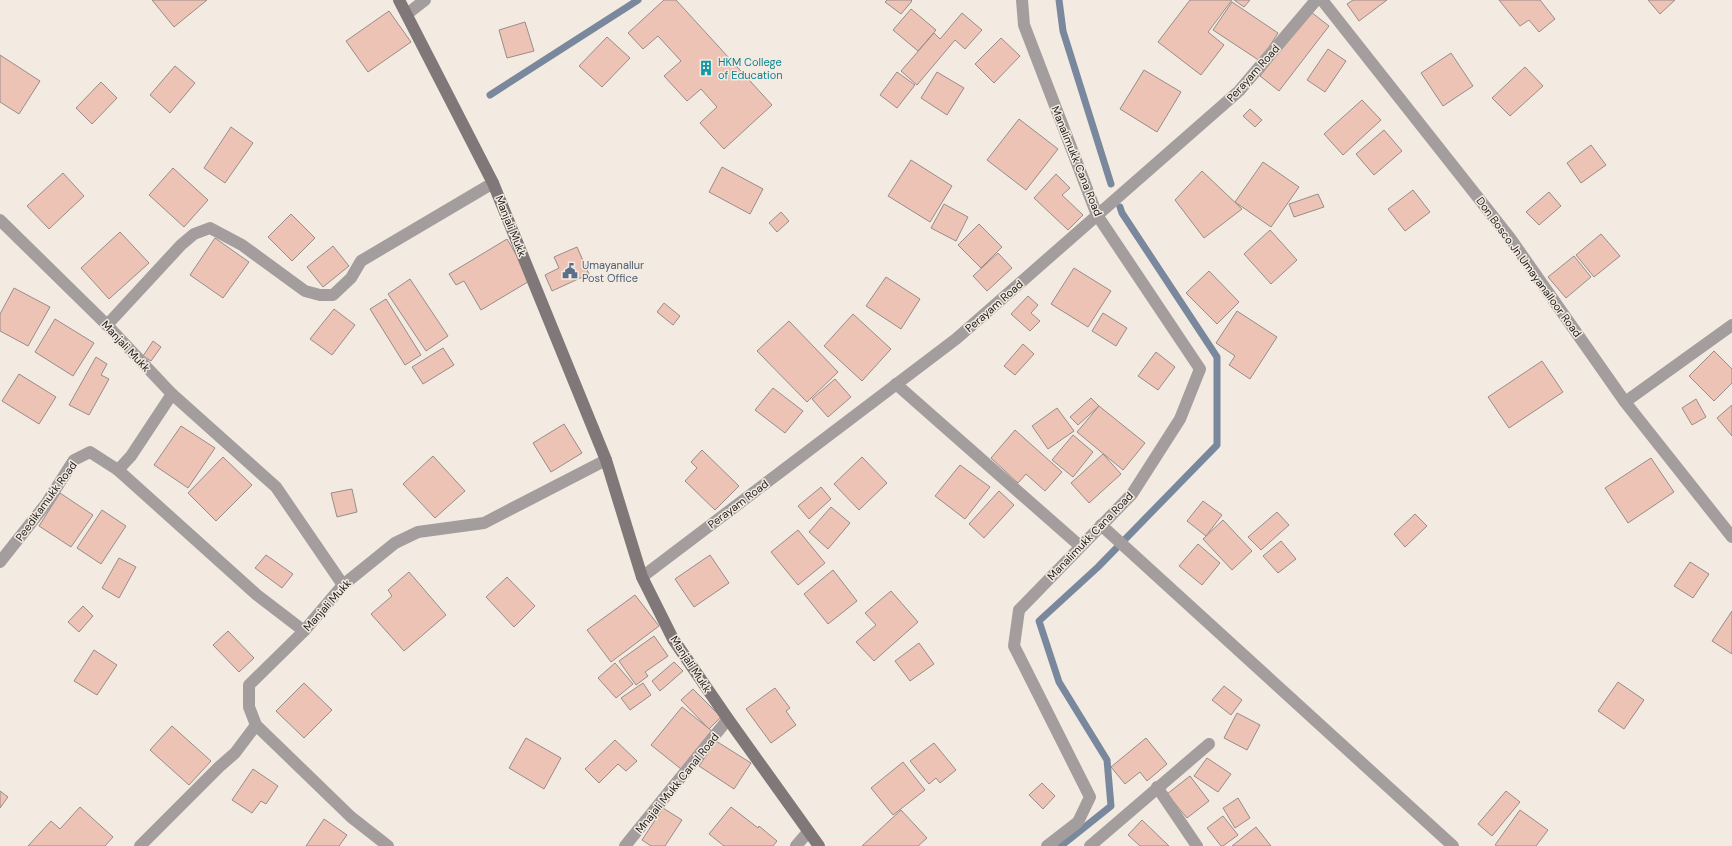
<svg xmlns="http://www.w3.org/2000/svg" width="1732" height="846" font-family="'DM Sans',sans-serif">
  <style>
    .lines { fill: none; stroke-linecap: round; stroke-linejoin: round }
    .stream { stroke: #7a889e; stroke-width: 7 }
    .building { fill: #edc3b6; stroke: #998c88 }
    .street { stroke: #a39d9e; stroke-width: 12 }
    .secondary { stroke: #807779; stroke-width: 12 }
    .labels { text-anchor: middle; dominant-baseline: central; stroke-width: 3; stroke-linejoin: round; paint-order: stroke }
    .culture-label { font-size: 11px; fill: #0d838f; stroke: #f3ebe1; text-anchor: start }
    .street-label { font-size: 11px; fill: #23201d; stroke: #f3ebe1 }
    .service-label { font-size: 11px; fill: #4e5e75; stroke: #f3ebe1; text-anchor: start }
  </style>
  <rect width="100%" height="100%" fill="#f3ebe1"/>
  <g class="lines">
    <g class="stream">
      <path d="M1059 0 1063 31 1111 184"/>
      <path d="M490 95 638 0"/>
      <path d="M1061 846 1111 806 1107 760 1059 682 1039 621 1098 567 1217 445V357L1122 213 1120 207"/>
    </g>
  </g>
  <g class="building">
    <path d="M152 0H207L174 27Z"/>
    <path d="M664 0H676L772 105 724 149 700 123 717 107 701 89 687 101 664 76 681 61 658 36 643 49 628 33Z"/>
    <path d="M887 0H911L912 1 901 14 885 2Z"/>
    <path d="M1190 0H1232L1208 32 1224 45 1201 75 1158 42Z"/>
    <path d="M1234 0H1250L1244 7Z"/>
    <path d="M1353 0H1387L1359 21 1347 4Z"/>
    <path d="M1499 0H1540L1555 19 1539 32 1529 20 1520 26Z"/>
    <path d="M1648 0H1675L1660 14Z"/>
    <path d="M1232 2 1278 33 1260 61 1213 30Z"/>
    <path d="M911 9 936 30 918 51 893 30Z"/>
    <path d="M389 11 411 42 368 72 346 41Z"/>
    <path d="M1311 12 1329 26 1279 91 1260 76Z"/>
    <path d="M962 13 982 30 965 49 955 40 917 85 901 71 934 33 940 39Z"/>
    <path d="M525 22 534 51 507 58 499 30Z"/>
    <path d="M607 37 630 58 602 87 579 66Z"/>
    <path d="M1001 38 1020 56 994 83 975 64Z"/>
    <path d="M1328 49 1346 61 1325 92 1307 80Z"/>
    <path d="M1451 53 1473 86 1443 106 1421 73Z"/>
    <path d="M0 55 40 81 19 114 0 102Z"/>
    <path d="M175 66 195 83 170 113 150 95Z"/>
    <path d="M1525 67 1543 86 1510 116 1492 98Z"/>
    <path d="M1144 70 1181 92 1157 132 1120 109Z"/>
    <path d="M897 72 915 85 897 108 880 95Z"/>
    <path d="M937 72 964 88 947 115 921 98Z"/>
    <path d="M101 82 117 98 92 124 76 108Z"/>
    <path d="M1362 100 1381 120 1343 155 1324 134Z"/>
    <path d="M1250 109 1262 120 1255 127 1243 116Z"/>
    <path d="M1019 119 1058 149 1026 190 987 160Z"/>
    <path d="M231 127 253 143 225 183 204 168Z"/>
    <path d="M1384 130 1402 151 1374 175 1356 154Z"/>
    <path d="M1591 145 1606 165 1581 183 1567 163Z"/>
    <path d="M911 160 952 186 930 222 888 196Z"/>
    <path d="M1263 162 1299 187 1271 227 1235 202Z"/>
    <path d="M722 167 763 189 750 214 709 192Z"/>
    <path d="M173 168 208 200 184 227 149 195Z"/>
    <path d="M1202 171 1242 209 1204 238 1175 200Z"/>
    <path d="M63 173 84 196 49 229 27 206Z"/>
    <path d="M1056 174 1070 188 1062 195 1083 215 1068 230 1034 198Z"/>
    <path d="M1413 190 1430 212 1405 231 1388 209Z"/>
    <path d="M1549 192 1561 206 1539 225 1526 212Z"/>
    <path d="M1318 194 1324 207 1294 217 1289 204Z"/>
    <path d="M944 204 968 217 956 241 931 228Z"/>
    <path d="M781 212 789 221 777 232 769 223Z"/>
    <path d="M291 214 315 238 292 261 268 237Z"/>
    <path d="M979 224 1002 247 981 268 958 245Z"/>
    <path d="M1270 230 1297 260 1271 284 1244 254Z"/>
    <path d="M120 232 149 263 109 299 81 268Z"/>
    <path d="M1601 234 1620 256 1594 277 1576 255Z"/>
    <path d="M215 238 249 262 223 298 190 275Z"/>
    <path d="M507 239 531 280 481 310 464 281 456 285 449 274Z"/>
    <path d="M333 246 349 266 323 287 307 267Z"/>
    <path d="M577 247 589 274 552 291 545 275 559 268 554 257Z"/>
    <path d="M998 253 1012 268 987 291 973 276Z"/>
    <path d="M1574 256 1591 277 1566 298 1548 277Z"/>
    <path d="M1074 268 1111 291 1088 327 1051 304Z"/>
    <path d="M1209 271 1239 302 1217 324 1186 293Z"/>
    <path d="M886 277 920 299 901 329 866 306Z"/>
    <path d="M410 279 448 336 426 351 388 294Z"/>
    <path d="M14 288 50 307 28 346 0 331V314Z"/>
    <path d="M1028 296 1038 305 1031 313 1040 321 1030 331 1011 314Z"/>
    <path d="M386 299 421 355 405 365 370 309Z"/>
    <path d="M664 303 680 316 673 325 657 312Z"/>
    <path d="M334 309 355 325 332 355 310 339Z"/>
    <path d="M1237 311 1277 337 1250 379 1229 365 1235 356 1216 343Z"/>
    <path d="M1103 313 1127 328 1116 346 1092 331Z"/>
    <path d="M853 314 891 349 862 381 824 346Z"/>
    <path d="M55 319 94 343 73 376 35 352Z"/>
    <path d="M789 321 838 372 807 402 757 351Z"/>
    <path d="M153 341 161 347 151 361 143 356Z"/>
    <path d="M1023 344 1034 354 1015 375 1004 366Z"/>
    <path d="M443 348 454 365 423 384 412 367Z"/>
    <path d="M1714 351 1732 369V383L1714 401 1689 376Z"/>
    <path d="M1156 352 1175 367 1158 390 1138 376Z"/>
    <path d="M96 357 107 364 101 375 109 379 89 415 69 405Z"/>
    <path d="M1542 361 1563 392 1509 428 1488 397Z"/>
    <path d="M19 374 56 397 39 424 2 401Z"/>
    <path d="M835 379 851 397 828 417 812 399Z"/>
    <path d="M773 388 803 411 785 433 755 410Z"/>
    <path d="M1091 398 1099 406 1078 425 1070 417Z"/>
    <path d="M1696 399 1706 417 1692 425 1682 408Z"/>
    <path d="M1732 405V436L1717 418Z"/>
    <path d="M1099 406 1145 443 1123 470 1077 432Z"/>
    <path d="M1057 408 1074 431 1048 449 1032 426Z"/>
    <path d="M564 424 582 453 551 472 533 443Z"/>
    <path d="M181 426 215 448 188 488 154 465Z"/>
    <path d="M1015 430 1062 472 1045 491 1026 474 1018 483 991 458Z"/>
    <path d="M1073 435 1093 452 1073 477 1052 460Z"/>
    <path d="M702 450 739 486 715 510 685 481 697 468 691 462Z"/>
    <path d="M1103 454 1121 474 1089 503 1071 483Z"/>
    <path d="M433 456 465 491 435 518 403 484Z"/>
    <path d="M223 457 252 485 216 521 188 493Z"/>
    <path d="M862 457 887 483 859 510 834 484Z"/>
    <path d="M1651 458 1674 492 1628 523 1605 488Z"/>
    <path d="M960 465 990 487 965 519 935 496Z"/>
    <path d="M821 487 831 499 809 519 798 506Z"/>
    <path d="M352 489 357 512 337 517 331 493Z"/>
    <path d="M999 491 1014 505 984 538 969 524Z"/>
    <path d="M60 493 93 515 71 547 39 526Z"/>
    <path d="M1203 501 1222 515 1206 536 1187 521Z"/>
    <path d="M831 507 850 523 828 549 809 532Z"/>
    <path d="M102 510 126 526 101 564 77 548Z"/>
    <path d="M1277 512 1289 525 1261 550 1248 537Z"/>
    <path d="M1415 514 1427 526 1405 547 1394 534Z"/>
    <path d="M1223 520 1252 551 1232 570 1203 539Z"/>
    <path d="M798 530 825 563 798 585 771 552Z"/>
    <path d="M1281 541 1296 559 1278 573 1263 556Z"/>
    <path d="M1198 544 1220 563 1202 585 1179 566Z"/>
    <path d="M266 555 293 574 282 588 255 568Z"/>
    <path d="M710 555 729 583 694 607 675 579Z"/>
    <path d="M119 558 136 567 119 598 102 588Z"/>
    <path d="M1690 562 1709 574 1693 598 1674 586Z"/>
    <path d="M833 570 857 601 828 624 804 594Z"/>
    <path d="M409 572 446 615 404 651 371 614 392 596 388 590Z"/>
    <path d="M507 577 535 606 514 627 486 597Z"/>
    <path d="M891 591 918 622 874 661 856 642 876 625 865 613Z"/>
    <path d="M635 595 659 626 611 662 587 630Z"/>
    <path d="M83 606 93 616 79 632 68 622Z"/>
    <path d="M1732 611V654L1712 641Z"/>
    <path d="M228 631 254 658 239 672 213 645Z"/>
    <path d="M654 636 668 656 645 672 648 676 636 685 619 661Z"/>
    <path d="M919 643 934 664 910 681 895 661Z"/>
    <path d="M94 650 117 665 97 695 74 681Z"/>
    <path d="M674 662 683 671 660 691 652 681Z"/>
    <path d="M615 663 633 684 616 698 598 678Z"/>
    <path d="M1618 682 1644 700 1624 729 1598 711Z"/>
    <path d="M304 683 332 710 304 738 276 711Z"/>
    <path d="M643 683 651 695 630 710 621 698Z"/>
    <path d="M1224 686 1242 700 1231 715 1212 700Z"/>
    <path d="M775 688 790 708 786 711 796 725 771 743 746 709Z"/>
    <path d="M693 689 721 717 709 729 681 700Z"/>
    <path d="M682 707 712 731 681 769 651 745Z"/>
    <path d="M1237 713 1260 725 1247 750 1224 738Z"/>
    <path d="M172 726 211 761 189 785 150 750Z"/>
    <path d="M526 738 561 758 544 789 509 768Z"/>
    <path d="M1146 738 1167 764 1147 781 1140 772 1125 784 1111 767Z"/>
    <path d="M615 740 637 761 626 771 618 764 599 783 585 769Z"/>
    <path d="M716 741 751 763 734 789 699 766Z"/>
    <path d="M934 743 956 770 940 783 936 778 929 784 910 761Z"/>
    <path d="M1207 758 1231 774 1218 792 1194 776Z"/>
    <path d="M903 762 925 790 893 815 871 788Z"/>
    <path d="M253 769 278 786 266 804 261 801 252 813 232 800Z"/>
    <path d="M1190 776 1209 801 1187 818 1167 794Z"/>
    <path d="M1042 783 1055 796 1043 809 1029 795Z"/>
    <path d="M0 791 8 797 0 808Z"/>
    <path d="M1506 791 1520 802 1492 836 1478 824Z"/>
    <path d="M1238 798 1250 818 1235 828 1223 808Z"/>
    <path d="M80 807 113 837 105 846H28L51 821 60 829Z"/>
    <path d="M731 807 758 828 759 826 777 841 773 846H724L709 834Z"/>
    <path d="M663 808 682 820 665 846H651L642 840Z"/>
    <path d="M901 810 927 838 918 846H862Z"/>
    <path d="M1520 810 1548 830 1536 846H1497L1495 845Z"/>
    <path d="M1223 816 1238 835 1223 846H1221L1207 828Z"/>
    <path d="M324 819 347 835 339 846H306Z"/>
    <path d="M1142 820 1169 846H1140L1128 835Z"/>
    <path d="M1256 827 1271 846H1232Z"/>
  </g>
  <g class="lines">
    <g class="street">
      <path d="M1022 0 1024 25 1097 215 1200 369 1180 419 1132 494 1019 610 1014 646 1090 797 1078 822 1047 846"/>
      <path d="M1322 0 1510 238 1625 402 1732 537"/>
      <path d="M407 14 425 0"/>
      <path d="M0 220 107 325 172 394 131 456 118 470"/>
      <path d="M107 325 181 245 194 234 210 228 242 245 305 291 320 295H333L351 278 361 261 493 183"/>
      <path d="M896 384 1080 546"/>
      <path d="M172 394 276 487 343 585"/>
      <path d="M1625 402 1732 325"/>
      <path d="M1101 525 1453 846"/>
      <path d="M0 562 46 504 74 460 90 452 118 470 257 595 304 631"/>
      <path d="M642 577 956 339 1239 91 1316 0"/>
      <path d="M256 725 351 817 388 846"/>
      <path d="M1157 787 1197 846"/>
      <path d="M140 846 219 767 235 753 256 725 249 707V685L304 631 343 585 395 543 418 532 484 523 606 460"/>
      <path d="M625 846 728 719"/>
      <path d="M796 846 808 832"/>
      <path d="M1090 846 1209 744"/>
    </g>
    <path class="secondary" d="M399 0 493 183 606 460 642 577 673 639 728 719 819 846"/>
  </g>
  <defs>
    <symbol id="building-bare" viewBox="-9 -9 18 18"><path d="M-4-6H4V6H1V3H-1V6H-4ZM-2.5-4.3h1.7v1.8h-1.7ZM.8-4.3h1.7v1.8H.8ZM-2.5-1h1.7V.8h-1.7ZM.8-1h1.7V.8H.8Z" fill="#0f9aa8" stroke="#f3ebe1" stroke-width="2.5" paint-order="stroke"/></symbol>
    <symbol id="civic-bare" viewBox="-9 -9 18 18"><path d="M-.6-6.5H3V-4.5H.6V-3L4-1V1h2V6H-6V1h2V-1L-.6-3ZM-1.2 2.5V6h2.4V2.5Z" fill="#5c6f8a" stroke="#f3ebe1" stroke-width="2.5" paint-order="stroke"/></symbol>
  </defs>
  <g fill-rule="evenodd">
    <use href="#building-bare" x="695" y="57" width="22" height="22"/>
    <use href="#civic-bare" x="559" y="260" width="22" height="22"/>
  </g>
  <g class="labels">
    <g class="culture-label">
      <text x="718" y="62">HKM College<tspan x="718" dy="13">of Education</tspan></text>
    </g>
    <g class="street-label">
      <text transform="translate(1253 73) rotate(-48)">Perayam Road</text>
      <text transform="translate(1077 161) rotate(68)">Manalimukk Cana Road</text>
      <text transform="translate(511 226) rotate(68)">Manjali Mukk</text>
      <text transform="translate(1529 267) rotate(54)">Don Bosco Jn Umayanalloor Road</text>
      <text transform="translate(994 306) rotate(-41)">Perayam Road</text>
      <text transform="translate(126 346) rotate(47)">Manjali Mukk</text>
      <text transform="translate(46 501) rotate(-54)">Peedikamukk Road</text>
      <text transform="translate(738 504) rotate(-37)">Perayam Road</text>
      <text transform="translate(1090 536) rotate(-46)">Manalimukk Cana Road</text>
      <text transform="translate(327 605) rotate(-48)">Manjali Mukk</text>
      <text transform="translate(691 664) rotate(57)">Manjali Mukk</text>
      <text transform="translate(677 783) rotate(-51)">Mnajali Mukk Canal Road</text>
    </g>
    <g class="service-label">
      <text x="582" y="265">Umayanallur<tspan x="582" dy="13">Post Office</tspan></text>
    </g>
  </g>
</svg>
